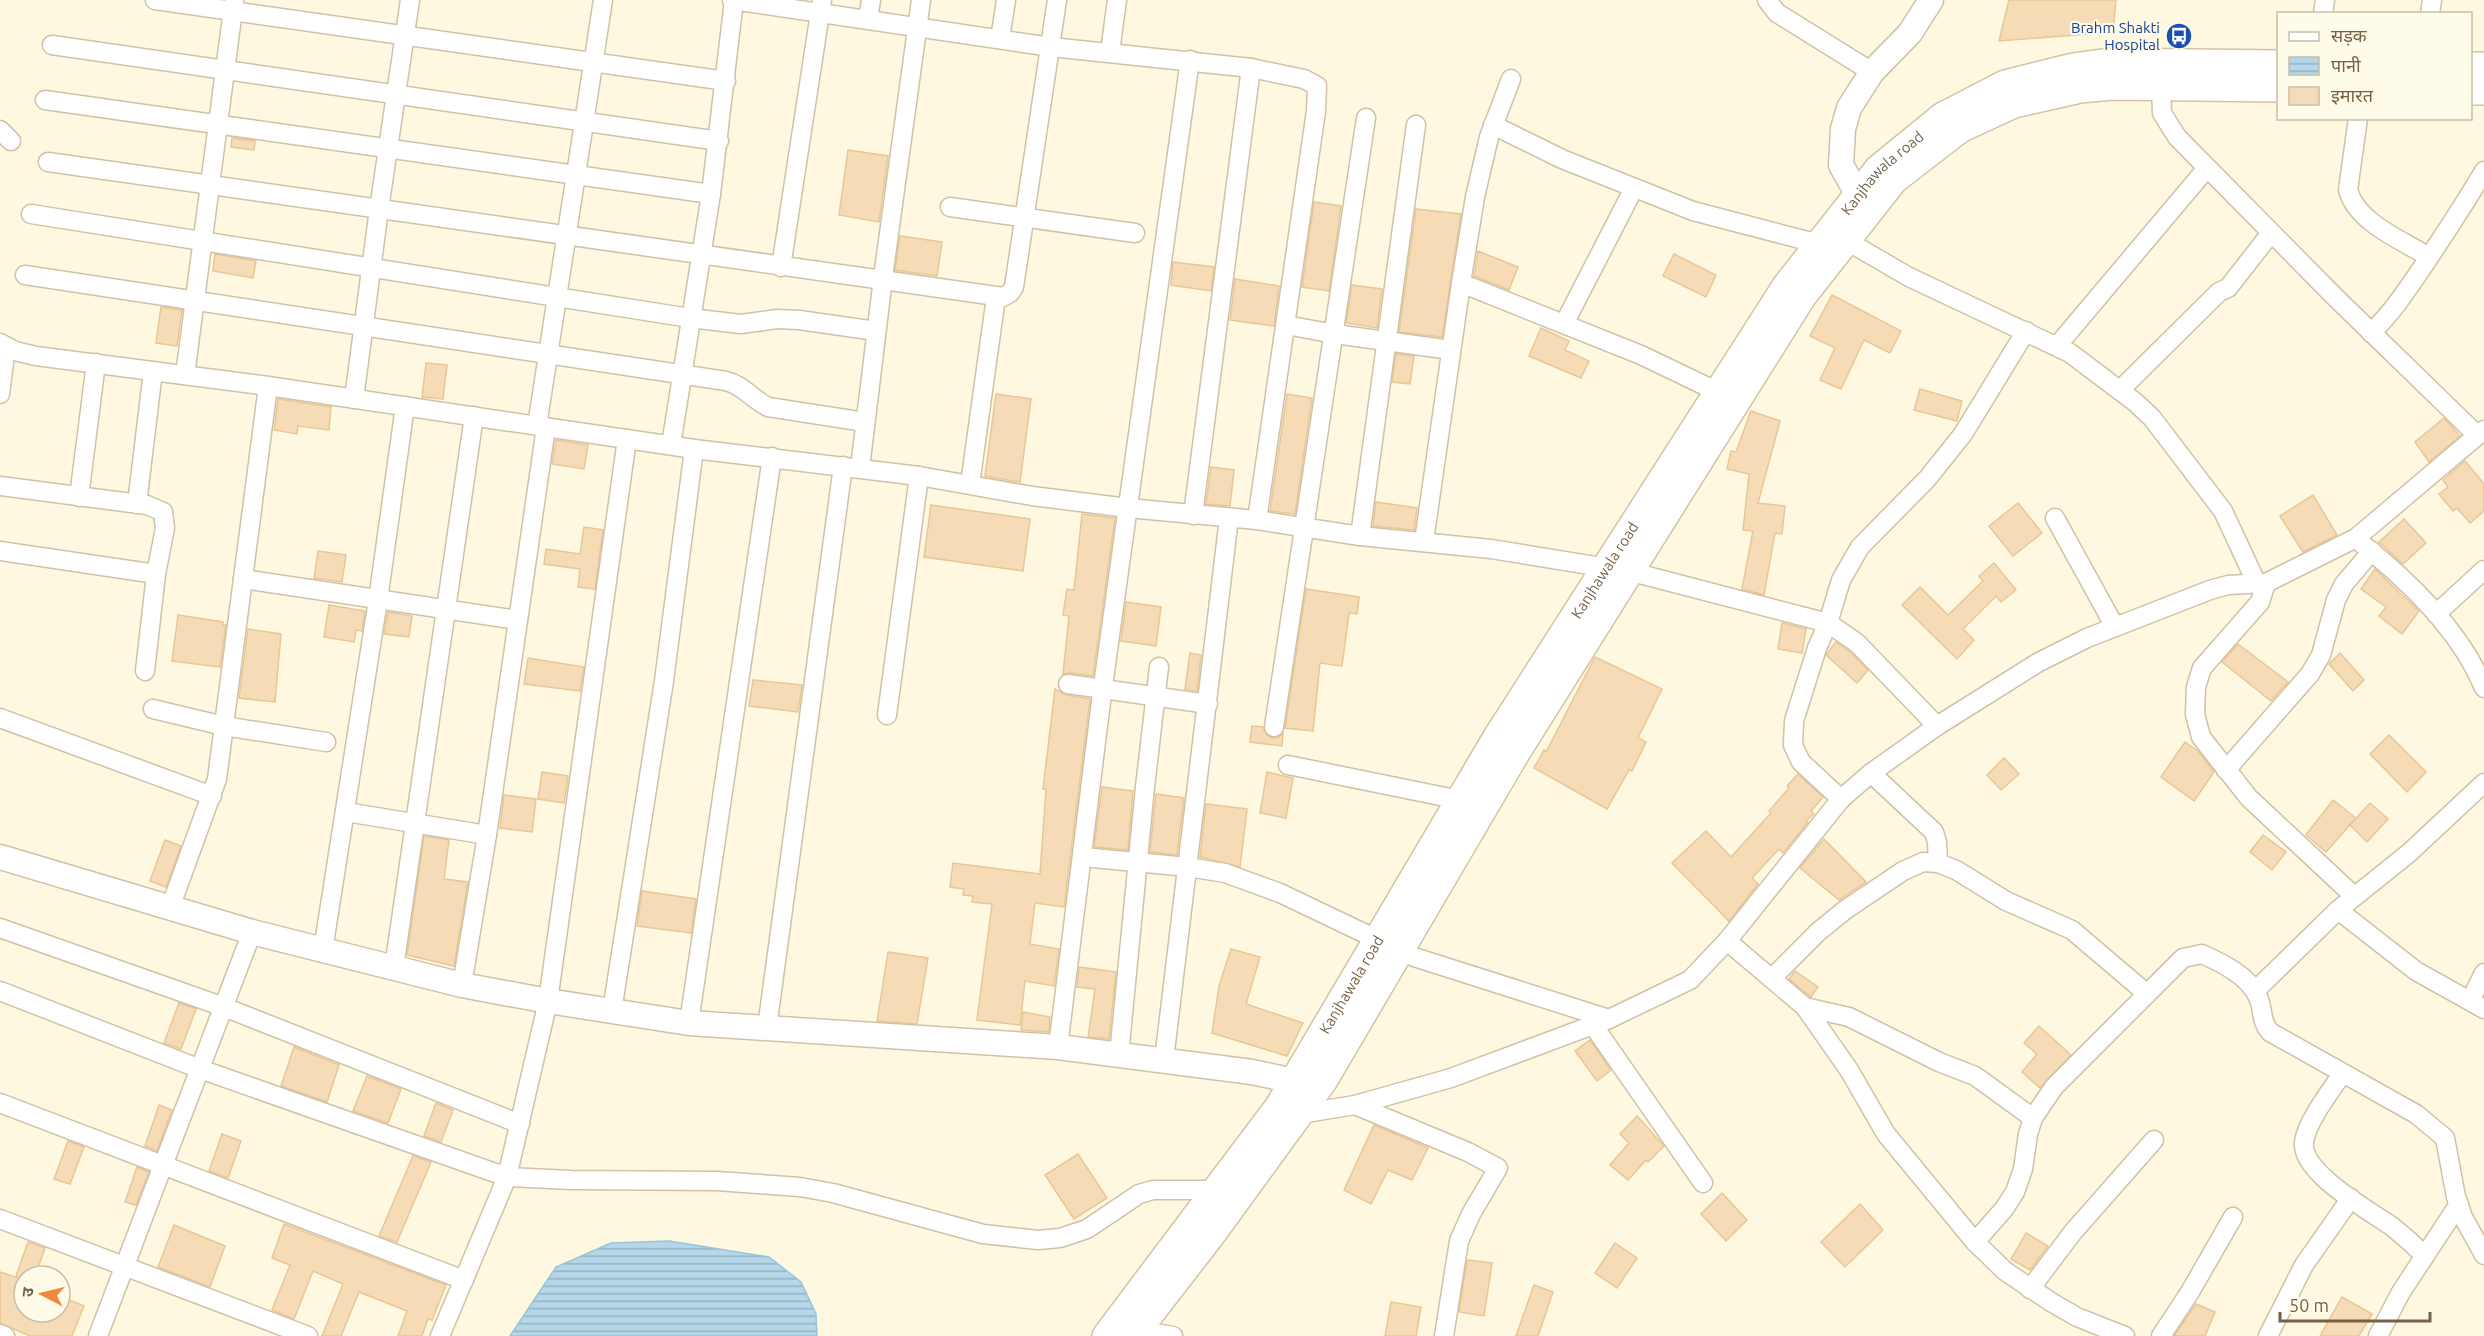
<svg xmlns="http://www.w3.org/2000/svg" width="2484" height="1336" font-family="Ubuntu,'Noto Sans Devanagari',sans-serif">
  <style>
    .water { fill: url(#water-rules); stroke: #9ac4db; stroke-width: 1.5 }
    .building { fill: #f5dcb7; stroke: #e9c696; stroke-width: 1.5 }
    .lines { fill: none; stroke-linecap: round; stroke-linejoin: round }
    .minor-casing { stroke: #d0c1a7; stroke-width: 21 }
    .tertiary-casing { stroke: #d0c1a7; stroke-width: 27 }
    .secondary-casing { stroke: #d3c3a4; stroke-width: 30 }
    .minor { stroke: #fff; stroke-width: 18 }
    .tertiary { stroke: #fff; stroke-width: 24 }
    .secondary { stroke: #fff; stroke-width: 27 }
    .labels { text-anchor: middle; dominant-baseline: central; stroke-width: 4.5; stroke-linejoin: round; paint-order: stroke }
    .transit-label { font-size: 15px; fill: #164399; stroke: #fffbe9; text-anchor: end }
    .street-label { font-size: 15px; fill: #776146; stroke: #fffbe9 }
  </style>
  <defs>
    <pattern id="water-rules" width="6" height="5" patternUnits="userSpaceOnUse" patternTransform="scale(1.5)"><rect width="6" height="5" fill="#b4d7e9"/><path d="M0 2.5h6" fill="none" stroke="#97b2bf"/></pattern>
  </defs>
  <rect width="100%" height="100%" fill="#fef8e1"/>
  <path class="water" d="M669 1241 769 1257 801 1282 816 1314 817 1336H510L556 1267 611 1243Z"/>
  <g class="building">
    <path d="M2009 0H2116L2113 32 1999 41Z"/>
    <path d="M232 138 255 141 254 150 231 147Z"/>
    <path d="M848 150 888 156 879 222 839 215Z"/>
    <path d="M1314 202 1341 206 1329 291 1302 287Z"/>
    <path d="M1416 209 1461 214 1442 337 1399 332Z"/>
    <path d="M900 236 942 242 937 276 895 270Z"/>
    <path d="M1478 251 1518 267 1509 290 1474 276Z"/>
    <path d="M215 254 256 261 253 278 213 271Z"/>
    <path d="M1674 254 1716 275 1706 297 1663 276Z"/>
    <path d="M1173 262 1214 267 1211 291 1171 285Z"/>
    <path d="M1235 279 1279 286 1274 326 1230 320Z"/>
    <path d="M1352 285 1382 289 1377 328 1346 323Z"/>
    <path d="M1832 295 1901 331 1890 353 1864 340 1841 389 1820 380 1835 348 1810 336Z"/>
    <path d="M161 307 182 310 177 346 156 343Z"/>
    <path d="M1541 328 1569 341 1565 350 1589 361 1581 378 1529 356Z"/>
    <path d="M1396 354 1414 356 1410 384 1392 382Z"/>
    <path d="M426 363 447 365 443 399 422 397Z"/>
    <path d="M1920 389 1962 401 1957 421 1914 410Z"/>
    <path d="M996 394 1031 399 1020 482 985 476Z"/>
    <path d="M1287 394 1312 398 1295 514 1270 511Z"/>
    <path d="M278 399 331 407 329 430 298 426 297 434 274 430Z"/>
    <path d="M1751 411 1780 421 1758 503 1785 506 1782 534 1775 533 1764 595 1742 589 1753 531 1743 530 1749 474 1727 469 1731 451 1736 452Z"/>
    <path d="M2444 418 2460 436 2429 462 2415 442Z"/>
    <path d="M556 440 588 445 584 469 552 464Z"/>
    <path d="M2465 461 2484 484V511L2470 523 2457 508 2453 511 2439 494 2448 487 2443 480Z"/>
    <path d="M1211 467 1234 470 1230 506 1206 504Z"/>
    <path d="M2313 495 2337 535 2303 552 2280 516Z"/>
    <path d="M1376 502 1417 508 1414 530 1373 526Z"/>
    <path d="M2018 503 2042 533 2013 556 1989 526Z"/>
    <path d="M931 505 1030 519 1023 571 924 557Z"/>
    <path d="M1082 514 1115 518 1093 676 1070 673 1063 674 1069 616 1063 615 1067 589 1074 590Z"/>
    <path d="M2404 519 2426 543 2403 564 2379 542Z"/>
    <path d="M584 527 603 530 595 589 578 587 580 569 544 564 546 549 580 554Z"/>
    <path d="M318 551 346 555 342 582 314 578Z"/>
    <path d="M1994 563 2016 590 2001 602 1996 596 1963 629 1974 640 1957 659 1902 605 1920 587 1948 615 1983 581 1979 576Z"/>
    <path d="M2375 569 2419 611 2402 634 2379 616 2386 607 2361 589Z"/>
    <path d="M1306 589 1359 597 1357 614 1349 613 1342 666 1320 663 1313 731 1285 728Z"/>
    <path d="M1126 602 1161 607 1156 646 1121 641Z"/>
    <path d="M329 605 365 611 362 631 356 630 354 642 324 637Z"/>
    <path d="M388 612 412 616 409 637 384 634Z"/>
    <path d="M178 615 223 622V625H226L220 667 172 661Z"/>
    <path d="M1782 623 1806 629 1802 653 1778 649Z"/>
    <path d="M248 629 281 634 275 702 239 698Z"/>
    <path d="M1836 642 1850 652 1868 670 1857 683 1826 655Z"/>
    <path d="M2238 644 2288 682 2271 701 2222 662Z"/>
    <path d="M1190 653 1201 655 1197 691 1185 689Z"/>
    <path d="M2340 653 2364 680 2353 691 2329 664Z"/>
    <path d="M1595 657 1662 689 1638 738 1646 742 1632 771 1629 770 1607 809 1534 768 1544 750 1546 752Z"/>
    <path d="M528 658 584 667 580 691 524 684Z"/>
    <path d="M753 680 802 685 798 712 749 706Z"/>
    <path d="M1055 689 1066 695 1090 699 1064 907 1035 903 1030 944 1059 949 1054 986 1025 981 1020 1025 977 1020 992 904 972 902 973 896 963 895 964 889 950 887 953 863 1040 874 1046 789H1043Z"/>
    <path d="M1252 726 1263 727 1267 735 1272 738 1279 737 1283 733 1282 746 1250 742Z"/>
    <path d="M2389 735 2426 772 2407 792 2370 754Z"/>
    <path d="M2185 742 2199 752 2214 772 2194 801 2161 777Z"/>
    <path d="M2004 758 2019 774 2001 790 1987 775Z"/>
    <path d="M542 772 568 776 564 803 538 799Z"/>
    <path d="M1267 772 1293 778 1286 818 1260 813Z"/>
    <path d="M1798 774 1823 797 1811 811 1814 814 1806 821 1808 822 1783 853 1779 849 1752 878 1758 884 1729 921 1672 863 1706 831 1731 857 1771 813 1769 811 1789 788 1787 786Z"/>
    <path d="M1102 787 1133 791 1128 850 1094 847Z"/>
    <path d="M1156 794 1184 798 1177 855 1150 852Z"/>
    <path d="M504 795 536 799 532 832 500 828Z"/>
    <path d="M2333 800 2356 818 2326 852 2306 835Z"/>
    <path d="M2370 803 2388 819 2367 842 2350 825Z"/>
    <path d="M1206 804 1247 809 1240 867 1200 857Z"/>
    <path d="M2263 835 2286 852 2272 870 2250 852Z"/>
    <path d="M424 836 449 840 444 879 468 882 454 966 407 955Z"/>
    <path d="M1824 839 1866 882 1839 900 1800 868Z"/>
    <path d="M165 840 181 846 166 887 150 881Z"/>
    <path d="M642 891 696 899 691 933 637 926Z"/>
    <path d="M1231 949 1260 957 1246 1004 1303 1023 1287 1056 1212 1033 1219 986Z"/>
    <path d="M888 952 928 958 917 1024 877 1021Z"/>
    <path d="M1079 967 1116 972 1109 1039 1088 1037 1095 989 1077 987Z"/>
    <path d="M1795 971 1818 987 1811 997 1789 979Z"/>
    <path d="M179 1003 196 1009 181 1049 164 1043Z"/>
    <path d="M1023 1012 1050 1017 1049 1032 1021 1030Z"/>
    <path d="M2039 1026 2071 1055 2040 1088 2022 1072 2037 1054 2024 1043Z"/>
    <path d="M1590 1040 1611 1070 1597 1081 1575 1051Z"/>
    <path d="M294 1047 339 1065 327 1102 281 1086Z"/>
    <path d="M367 1076 401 1089 388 1123 353 1111Z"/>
    <path d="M436 1103 453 1110 441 1142 424 1136Z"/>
    <path d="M159 1105 172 1110 157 1151 145 1146Z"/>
    <path d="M1637 1116 1664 1146 1648 1162 1646 1160 1628 1180 1610 1165 1629 1143 1620 1134Z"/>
    <path d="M1374 1125 1428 1148 1412 1180 1388 1170 1371 1204 1344 1190Z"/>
    <path d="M222 1134 241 1141 228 1178 209 1171Z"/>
    <path d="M68 1141 84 1147 70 1184 54 1179Z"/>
    <path d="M1078 1154 1107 1198 1074 1219 1045 1175Z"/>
    <path d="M413 1156 431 1162 397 1242 379 1236Z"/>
    <path d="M137 1167 149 1172 136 1205 125 1202Z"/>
    <path d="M1722 1193 1747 1220 1726 1241 1701 1214Z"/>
    <path d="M1860 1204 1883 1230 1845 1267 1821 1242Z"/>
    <path d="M284 1224 446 1285 432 1320 428 1319 422 1336H398L407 1311 359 1292 341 1336H322L343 1284 313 1271 294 1319 272 1310 290 1265 272 1258Z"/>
    <path d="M174 1225 225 1246 210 1287 158 1267Z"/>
    <path d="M2026 1233 2048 1246 2030 1270 2011 1259Z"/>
    <path d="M28 1242 45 1248 35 1276H16Z"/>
    <path d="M1615 1243 1637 1258 1617 1288 1595 1273Z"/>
    <path d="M1467 1260 1492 1263 1484 1316 1459 1312Z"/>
    <path d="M0 1272 24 1280V1312H60V1296L84 1306 72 1336H30L0 1323Z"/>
    <path d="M1534 1285 1553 1292 1538 1336H1516Z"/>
    <path d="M2342 1297 2372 1314 2359 1336H2320Z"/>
    <path d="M1391 1302 1421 1307 1416 1336H1385Z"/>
    <path d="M2196 1304 2215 1312 2205 1336H2174Z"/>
  </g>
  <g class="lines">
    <defs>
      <g id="minor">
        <path d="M155 0 726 81"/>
        <path d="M732 0 1051 47 1251 68 1304 79 1317 86 1316 111 1257 520"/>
        <path d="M1767 0 1777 13 1872 72"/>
        <path d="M2323 14 2325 0"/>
        <path d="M2430 14 2432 0"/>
        <path d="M868 20 871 0"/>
        <path d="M1000 39 1006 0"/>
        <path d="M52 45 719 141"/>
        <path d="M1110 52 1117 0"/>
        <path d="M2161 87 2162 113 2177 137 2335 297 2477 435"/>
        <path d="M45 100 711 194"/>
        <path d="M2358 118 2348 190C2357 223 2402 240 2429 257"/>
        <path d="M1493 125 1562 159 1693 211 1819 244"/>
        <path d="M0 130 11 141"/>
        <path d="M48 162 1003 297 1010 293 1014 287 1057 0"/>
        <path d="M950 207 1135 233"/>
        <path d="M31 214 690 318 741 324 777 319 799 320 876 331"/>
        <path d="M1847 241 1909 277 2070 353 2135 402 2152 418 2223 511 2257 584"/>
        <path d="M781 267 822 0"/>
        <path d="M25 275 726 381C743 385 752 399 768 407L865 422"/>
        <path d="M1461 283 1641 355 1718 392"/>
        <path d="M1564 324 1634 188"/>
        <path d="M1286 325 1335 334 1451 350"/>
        <path d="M2371 333C2393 312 2409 287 2426 262 2446 232 2466 202 2484 171"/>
        <path d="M0 343 15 351 36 356 268 386 694 449 919 476 1032 496 1128 508 1257 520 1360 536 1491 549 1632 572 1828 623 1857 643 1937 726"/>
        <path d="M2057 346 2207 168"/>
        <path d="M185 375 234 2"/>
        <path d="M2120 390 2219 292 2228 288 2271 233"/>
        <path d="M0 394 6 347"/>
        <path d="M354 399 379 209 410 0"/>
        <path d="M537 426 603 0"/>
        <path d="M671 445 711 194 734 0"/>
        <path d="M860 468 884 270 921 0"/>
        <path d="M970 484 996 297"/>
        <path d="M0 486 147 505 163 512 165 528 156 574 145 671"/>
        <path d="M79 497 96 363"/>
        <path d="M137 504 153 371"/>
        <path d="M1193 515 1251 68"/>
        <path d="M2055 518 2115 627"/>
        <path d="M1360 536 1416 125"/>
        <path d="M1424 541 1461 283 1475 197 1489 137 1511 79"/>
        <path d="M2362 544C2410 582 2460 630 2484 688"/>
        <path d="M0 551 156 574"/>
        <path d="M243 579 518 620"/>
        <path d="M2266 583 2260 602 2202 668 2196 687 2195 714 2201 737 2249 798 2354 896"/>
        <path d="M2436 614 2484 570"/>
        <path d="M1068 684 1208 704"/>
        <path d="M153 709 224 726 326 742"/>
        <path d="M887 715 919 476"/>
        <path d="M0 718 212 796"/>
        <path d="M1274 727 1366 118"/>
        <path d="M1288 765 1460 800"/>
        <path d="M2226 770 2310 674 2321 655 2336 600 2344 584 2372 551"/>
        <path d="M1871 773 1934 832 1937 842 1938 863"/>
        <path d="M1841 799 1801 762 1793 745 1794 721 1817 648 1828 623 1841 580 1860 547 1927 479 1963 434 2026 331"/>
        <path d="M346 812 487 835"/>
        <path d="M1083 857 1188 867 1225 873 1280 893 1414 957 1609 1019"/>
        <path d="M170 908 217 779 268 386"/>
        <path d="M2338 910 2416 971 2484 1009"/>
        <path d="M0 928 224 1007 520 1124"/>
        <path d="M1727 941 1805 1007 1849 1070 1886 1134 1975 1242 2005 1271 2051 1302 2077 1317 2125 1336"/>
        <path d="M323 950 378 600 405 406"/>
        <path d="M394 968 474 416"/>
        <path d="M1772 978 1818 932 1845 910 1903 871 1923 862 1938 863 1956 870 2006 901 2072 930 2146 993"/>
        <path d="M462 985 487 835 546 427"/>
        <path d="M0 991 200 1069 507 1177 571 1180 717 1181 800 1187 833 1193 983 1234 1038 1240 1060 1238 1087 1229 1139 1194 1153 1190H1215"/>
        <path d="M2255 991 2338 910 2409 853 2484 783"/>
        <path d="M2470 1001 2484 973"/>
        <path d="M1805 1007 1849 1017 1939 1062 1975 1076 2033 1118"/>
        <path d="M612 1011 664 681 694 449"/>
        <path d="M689 1023 772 457"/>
        <path d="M1593 1025 1703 1183"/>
        <path d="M767 1028 843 466"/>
        <path d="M1058 1047 1103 686 1190 60"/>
        <path d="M1119 1055 1145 787 1159 667"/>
        <path d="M1164 1060 1229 518"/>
        <path d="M2342 1074C2330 1092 2307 1121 2304 1142 2300 1173 2372 1212 2394 1228 2405 1237 2415 1246 2425 1256"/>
        <path d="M0 1103 464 1280"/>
        <path d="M1355 1105 1468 1152 1498 1168 1471 1214 1459 1241 1444 1336"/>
        <path d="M1300 1114 1355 1105 1451 1078 1609 1019 1690 980 1727 941 1841 799 1871 773 1937 726 2039 662 2087 638 2210 590 2228 585 2266 583 2356 538 2484 430"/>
        <path d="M0 1219 308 1336"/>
        <path d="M1975 1242 2004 1209 2015 1192 2023 1169 2028 1134 2033 1118 2054 1087 2183 958 2202 954C2222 963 2249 976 2258 997 2264 1010 2260 1021 2270 1032L2416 1114 2445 1138 2456 1197 2463 1217 2484 1255"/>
        <path d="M2030 1289 2073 1232 2154 1140"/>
        <path d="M1130 1329 1173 1336"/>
        <path d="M0 1334 5 1336"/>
        <path d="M98 1336 252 932"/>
        <path d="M440 1336 507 1177 548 1001 627 439"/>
        <path d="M2161 1336 2190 1292 2233 1217"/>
        <path d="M2268 1336 2304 1265 2351 1198"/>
        <path d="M2378 1336 2401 1292 2459 1204"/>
      </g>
      <g id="tertiary">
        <path d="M1870 208 1858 195 1841 165 1843 129 1849 108 1872 72 1910 33 1931 0"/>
        <path d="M0 857 252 932 462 985 548 1001 689 1023 1058 1047 1252 1072 1294 1081"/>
      </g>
      <g id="secondary">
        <path d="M2470 66H2484"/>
        <path d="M2470 91H2484"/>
        <path id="s1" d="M1106 1336 1279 1106 1497 737 1718 392 1786 286 1878 169 1943 116 2005 84 2073 67 2109 62 2278 64"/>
        <path d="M1133 1336 1212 1234 1324 1080 1516 753 1802 297 1894 180 1960 129 2014 104 2080 89 2112 86 2278 88"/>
      </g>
    </defs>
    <use href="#minor" class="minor-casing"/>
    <use href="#tertiary" class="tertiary-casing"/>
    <use href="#secondary" class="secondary-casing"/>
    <use href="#minor" class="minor"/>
    <use href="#tertiary" class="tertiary"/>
    <use href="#secondary" class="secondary"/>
  </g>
  <defs>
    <symbol id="bus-disc" viewBox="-11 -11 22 22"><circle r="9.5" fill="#1a4fb4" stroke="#fffbe9"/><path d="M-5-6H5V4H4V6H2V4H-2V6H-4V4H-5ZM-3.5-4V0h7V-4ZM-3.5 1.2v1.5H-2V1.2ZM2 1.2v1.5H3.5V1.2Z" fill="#fff"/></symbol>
  </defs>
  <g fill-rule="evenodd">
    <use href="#bus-disc" x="2164" y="21" width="30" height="30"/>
  </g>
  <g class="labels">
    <g class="transit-label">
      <text x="2160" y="27">Brahm Shakti<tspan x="2160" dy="17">Hospital</tspan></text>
    </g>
    <g class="street-label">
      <text stroke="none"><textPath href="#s1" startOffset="1401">Kanjhawala road</textPath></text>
      <text stroke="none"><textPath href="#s1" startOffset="915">Kanjhawala road</textPath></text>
      <text stroke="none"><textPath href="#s1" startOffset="429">Kanjhawala road</textPath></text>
    </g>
  </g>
  <rect x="2277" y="12" width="195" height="108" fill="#fffbe9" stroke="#c9bda8" stroke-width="1.5"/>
  <rect x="2289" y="32" width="30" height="9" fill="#ffffff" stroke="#c9bda8" stroke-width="1.5"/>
  <text x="2331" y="42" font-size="18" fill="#776146">सड़क</text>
  <rect x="2289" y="57" width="30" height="18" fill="url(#water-rules)" stroke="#c9bda8" stroke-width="1.5"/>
  <text x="2331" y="72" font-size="18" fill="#776146">पानी</text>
  <rect x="2289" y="87" width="30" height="18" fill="#f5dcb7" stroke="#c9bda8" stroke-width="1.5"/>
  <text x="2331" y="102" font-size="18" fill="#776146">इमारत</text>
  <g transform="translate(42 1294) rotate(277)"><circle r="28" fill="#fffbe9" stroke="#c9bda8" stroke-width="1.5"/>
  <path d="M0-4.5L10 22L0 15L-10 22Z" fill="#f1893d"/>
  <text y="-9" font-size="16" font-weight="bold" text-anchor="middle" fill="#776146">उ</text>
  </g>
  <path d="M2280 1312v9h150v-9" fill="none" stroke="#776146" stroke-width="3"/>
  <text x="2289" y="1312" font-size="18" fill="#776146" stroke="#fffbe9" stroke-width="4.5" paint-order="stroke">50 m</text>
</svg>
